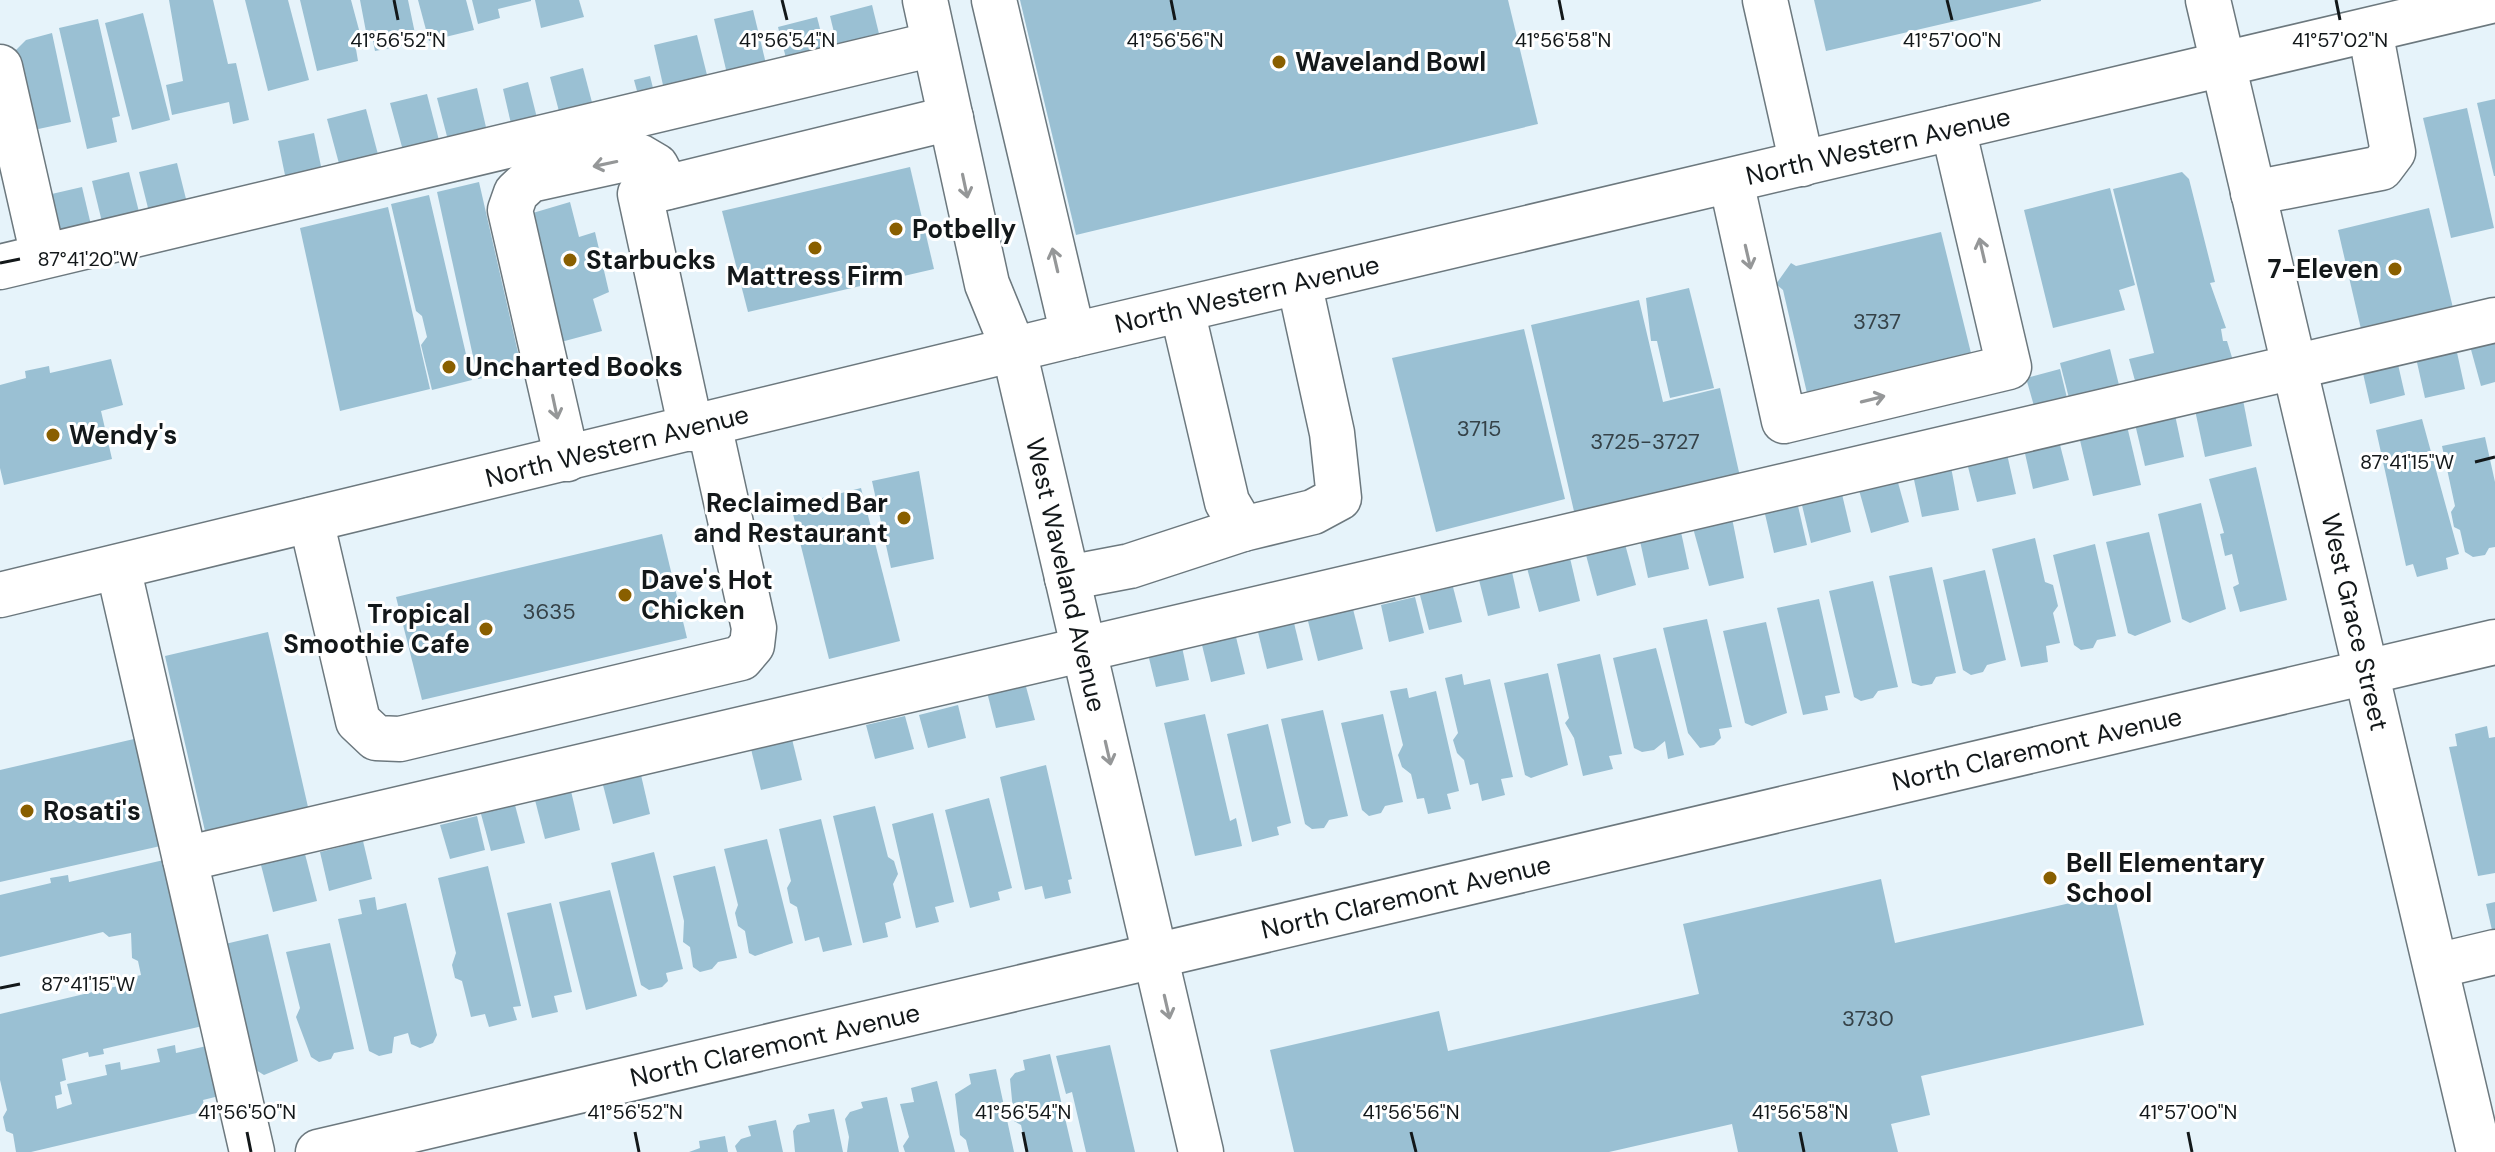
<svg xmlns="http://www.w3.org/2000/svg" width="2495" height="1152" font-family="'DM Sans',sans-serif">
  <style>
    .building { fill: #9ac0d3 }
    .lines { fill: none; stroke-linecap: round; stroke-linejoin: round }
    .minor-casing { stroke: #6c787e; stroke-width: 47 }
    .major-casing { stroke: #6c787e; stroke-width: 47 }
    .minor { stroke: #fff; stroke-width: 44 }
    .major { stroke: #fff; stroke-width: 44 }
    .oneway { stroke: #959798 }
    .ticks { fill: none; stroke: #13181a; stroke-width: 3 }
    .poi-dot { fill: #895f00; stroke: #fff; stroke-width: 3 }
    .labels { text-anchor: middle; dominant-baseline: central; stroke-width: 6; stroke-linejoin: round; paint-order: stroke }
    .number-label { font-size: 22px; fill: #354248 }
    .poi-label { font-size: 26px; font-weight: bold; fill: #13181a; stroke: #fff; text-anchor: start }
    .street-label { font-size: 26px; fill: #13181a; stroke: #fff }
    .ticks-label { font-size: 20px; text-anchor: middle; fill: #13181a; stroke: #fff; stroke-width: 6; stroke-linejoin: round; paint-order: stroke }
  </style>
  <rect width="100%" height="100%" fill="#e6f3fa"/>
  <g class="building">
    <path d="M169 0H213L228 64 236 63 249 120 233 124 229 102 172 115 166 85 183 81Z"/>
    <path d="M245 0H288L309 80 268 91Z"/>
    <path d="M300 0H351L362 41 355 43 358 61 317 71Z"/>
    <path d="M360 0H408L417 43 375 51 372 36 367 37Z"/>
    <path d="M418 0H466L474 30 429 41Z"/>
    <path d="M472 0H531V1L498 9 500 18 478 24Z"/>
    <path d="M535 0H579L584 17 541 28Z"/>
    <path d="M1020 0H1508L1538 124 1076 235Z"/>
    <path d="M1814 0H2041V1L1826 51Z"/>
    <path d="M872 5 882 46 840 57 830 16Z"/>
    <path d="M753 10 767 68 728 78 714 19Z"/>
    <path d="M143 13 170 120 132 130 105 23Z"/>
    <path d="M817 17 827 56 788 66 778 27Z"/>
    <path d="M98 19 120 116 112 118 117 142 87 149 59 28Z"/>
    <path d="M52 33 71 122 29 131 12 54 26 40Z"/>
    <path d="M697 35 707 75 663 85 654 45Z"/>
    <path d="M583 68 594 110 561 119 550 77Z"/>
    <path d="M650 76 653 88 637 91 634 80Z"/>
    <path d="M528 82 538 122 512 128 503 89Z"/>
    <path d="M477 88 488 136 449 144 437 98Z"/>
    <path d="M427 94 441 148 405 158 390 103Z"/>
    <path d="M2495 99V176H2494L2477 103Z"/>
    <path d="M2467 108 2494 228 2451 238 2423 118Z"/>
    <path d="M366 109 380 162 341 171 327 119Z"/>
    <path d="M314 133 322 171 286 180 278 141Z"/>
    <path d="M177 163 188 207 150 216 139 172Z"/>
    <path d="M910 167 934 269 748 312 722 211Z"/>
    <path d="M129 172 139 212 102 222 92 181Z"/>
    <path d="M2182 172 2189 179 2215 282 2210 283 2226 328 2221 329 2223 341H2227L2234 364 2137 388 2129 359 2154 353 2113 189Z"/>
    <path d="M479 182 522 370 478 379 437 192Z"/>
    <path d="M82 187 91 225 53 235 43 196Z"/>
    <path d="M2110 188 2135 285 2119 290 2125 310 2053 328 2024 210Z"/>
    <path d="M429 195 472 380 432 390 421 345 427 337 422 316 416 311 391 204Z"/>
    <path d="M570 202 579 237 595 232 609 292 593 299 602 331 561 342 526 215Z"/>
    <path d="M388 207 430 389 340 411 300 228Z"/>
    <path d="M2429 208 2453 308 2361 329 2338 230Z"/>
    <path d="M1941 232 1971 353 1807 393 1783 290 1776 284 1791 263 1796 266Z"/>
    <path d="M1689 288 1714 388 1670 398 1657 341H1651L1646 298Z"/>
    <path d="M1639 300 1663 402 1720 388 1741 481 1576 520 1531 325Z"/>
    <path d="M1524 329 1565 499 1436 532 1392 358Z"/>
    <path d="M2495 339V382L2481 386 2470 346Z"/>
    <path d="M2456 348 2465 389 2425 398 2416 358Z"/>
    <path d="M2110 349 2119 385 2069 398 2060 363Z"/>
    <path d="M111 359 123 405 101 411 112 459 4 485 0 468V385L26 378 25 371 49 366 50 373Z"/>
    <path d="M2397 360 2405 395 2370 404 2362 369Z"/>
    <path d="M2060 369 2067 398 2034 406 2026 378Z"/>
    <path d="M2243 400 2252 446 2205 457 2195 410Z"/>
    <path d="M2175 415 2184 457 2145 466 2135 424Z"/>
    <path d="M2422 419 2459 554 2446 558 2448 569 2417 577 2413 564 2406 566 2376 430Z"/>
    <path d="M2127 426 2141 485 2093 496 2079 436Z"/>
    <path d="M2485 437 2495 482V547L2489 548 2485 555 2473 557 2465 552 2460 530 2454 527 2451 512 2455 506 2442 446Z"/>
    <path d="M2059 441 2069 480 2033 489 2024 449Z"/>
    <path d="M2007 454 2016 494 1977 502 1967 463Z"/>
    <path d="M1951 467 1959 510 1922 517 1913 475Z"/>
    <path d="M2256 467 2287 600 2240 612 2233 587 2239 584 2232 554 2225 556 2220 534 2224 533 2209 479Z"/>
    <path d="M919 471 934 559 891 568 872 481Z"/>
    <path d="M1897 479 1909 522 1871 533 1859 490Z"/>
    <path d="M861 488 900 641 829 659 791 506Z"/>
    <path d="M1841 490 1851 532 1811 543 1801 501Z"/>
    <path d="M2201 503 2226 609 2190 623 2182 619 2158 514Z"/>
    <path d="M1798 506 1807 545 1774 553 1765 514Z"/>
    <path d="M1732 518 1744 578 1709 586 1693 528Z"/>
    <path d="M1681 532 1689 569 1648 578 1640 541Z"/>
    <path d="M2149 532 2171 622 2135 636 2128 633 2106 542Z"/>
    <path d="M662 534 687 638 422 700 396 597Z"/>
    <path d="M2035 538 2045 582 2053 585 2058 606 2053 613 2060 643 2046 646 2048 662 2021 667 1992 549Z"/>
    <path d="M1625 544 1636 585 1597 596 1586 555Z"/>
    <path d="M2095 544 2116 636 2097 640 2093 648 2081 650 2074 645 2053 555Z"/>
    <path d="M1570 558 1580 601 1539 612 1527 568Z"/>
    <path d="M1932 567 1956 673 1936 677 1932 684 1921 686 1912 683 1889 576Z"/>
    <path d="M1985 570 2006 660 1987 665 1983 672 1971 675 1963 670 1943 580Z"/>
    <path d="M1512 572 1520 608 1488 616 1479 580Z"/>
    <path d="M1873 581 1898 687 1878 691 1873 698 1861 701 1854 697 1829 591Z"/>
    <path d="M1453 587 1462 622 1429 630 1420 595Z"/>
    <path d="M1415 597 1424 633 1389 642 1381 605Z"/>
    <path d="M1819 599 1840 693 1825 696 1828 710 1803 715 1777 608Z"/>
    <path d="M1353 609 1363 649 1318 661 1308 621Z"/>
    <path d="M1707 619 1732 727 1719 729 1721 738 1714 745 1700 748 1688 733 1663 628Z"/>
    <path d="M1766 622 1787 713 1752 726 1745 723 1723 631Z"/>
    <path d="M1294 623 1303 660 1267 669 1258 632Z"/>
    <path d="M268 632 308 807 205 831 165 656Z"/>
    <path d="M1236 637 1245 674 1211 682 1202 645Z"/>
    <path d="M1182 647 1189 680 1156 687 1148 654Z"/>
    <path d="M1656 648 1684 755 1668 759 1665 741 1654 750 1642 752 1634 748 1613 658Z"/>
    <path d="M1600 654 1622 754 1609 756 1613 769 1583 776 1574 738 1565 723 1569 718 1557 664Z"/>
    <path d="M1548 673 1568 765 1531 778 1525 775 1504 683Z"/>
    <path d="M1462 674 1464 685 1490 679 1513 777 1501 779 1505 795 1482 801 1478 783 1470 785 1464 760 1457 753 1453 740 1458 733 1445 678Z"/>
    <path d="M1025 683 1035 720 996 728 987 692Z"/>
    <path d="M1407 688 1409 698 1436 691 1459 791 1447 794 1451 809 1428 814 1424 798 1417 799 1411 774 1402 767 1398 755 1403 745 1390 691Z"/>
    <path d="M958 705 966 738 928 748 919 715Z"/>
    <path d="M1323 710 1348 816 1329 820 1324 828 1312 829 1305 824 1281 719Z"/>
    <path d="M1205 714 1230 821 1236 818 1242 846 1195 856 1164 723Z"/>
    <path d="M1383 714 1403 802 1385 806 1381 813 1369 816 1362 810 1341 723Z"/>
    <path d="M905 716 914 749 875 759 866 725Z"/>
    <path d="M1268 724 1291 823 1277 827 1279 835 1252 842 1227 734Z"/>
    <path d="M2487 726 2489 738 2495 737V873L2478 876 2449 747 2457 746 2455 734Z"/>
    <path d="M147 736 165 845 0 882V770Z"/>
    <path d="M792 739 802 780 761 790 751 749Z"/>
    <path d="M1046 765 1072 879 1068 880 1071 893 1045 899 1042 886 1025 890 1000 777Z"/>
    <path d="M641 775 650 814 613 824 603 785Z"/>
    <path d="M571 791 580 830 545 839 535 800Z"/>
    <path d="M989 798 1012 888 998 892 1000 900 970 908 945 810Z"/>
    <path d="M515 805 525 843 491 851 481 814Z"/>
    <path d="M875 806 888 857 894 861 898 874 893 884 901 918 885 923 888 937 863 943 833 816Z"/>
    <path d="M933 813 954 902 935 907 939 922 916 928 892 824Z"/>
    <path d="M477 816 485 850 450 859 440 825Z"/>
    <path d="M821 819 852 945 823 952 819 937 805 941 797 907 790 903 787 888 791 881 779 829Z"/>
    <path d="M767 839 793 943 755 956 749 953 745 931 738 926 735 913 738 905 724 849Z"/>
    <path d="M363 841 372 879 329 891 320 852Z"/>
    <path d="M654 852 683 969 666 973 668 981 662 987 649 990 641 985 611 863Z"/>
    <path d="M305 854 317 901 273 912 261 865Z"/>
    <path d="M168 859 207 1025 103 1049 104 1054 89 1057 88 1052 62 1059 66 1080 60 1082 62 1094 55 1096 57 1109 72 1104 67 1084 107 1075 105 1065 120 1062 121 1070 160 1062 157 1049 175 1045 176 1053 211 1045 223 1095 203 1100 205 1111 31 1152H16L13 1134 6 1131 3 1117 7 1110 0 1080V1014L118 986 120 980 141 975 138 961 132 958 131 933 109 937 103 932 0 957V895L51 883 50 878 68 875 69 882Z"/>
    <path d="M488 866 521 1006 513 1007 517 1020 489 1027 485 1014 471 1017 462 981 455 978 452 965 456 953 438 878Z"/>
    <path d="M715 866 737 958 718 962 712 969 700 972 693 967 690 947 683 942 684 921 673 876Z"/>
    <path d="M1881 879 1895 943 2114 893 2144 1025 1921 1076 1930 1115 1891 1124 1898 1152H1738L1732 1124 1609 1152H1294L1270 1050 1439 1011 1448 1051 1699 994 1683 924Z"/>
    <path d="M610 890 637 996 586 1010 559 902Z"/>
    <path d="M375 897 377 910 406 903 437 1035 433 1043 420 1048 411 1044 408 1033 394 1037 392 1053 379 1056 369 1051 338 919 362 914 359 900Z"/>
    <path d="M2495 902V939H2494L2486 904Z"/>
    <path d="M551 903 572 992 554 996 558 1012 532 1018 507 913Z"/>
    <path d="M268 934 298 1061 264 1075 256 1070 225 944Z"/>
    <path d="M330 943 354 1049 334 1053 331 1059 319 1062 311 1057 296 1017 300 1008 286 952Z"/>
    <path d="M1110 1045 1135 1152H1086L1072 1092 1066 1094 1056 1056Z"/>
    <path d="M1050 1054 1073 1152H1027L1021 1125 1014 1121 1010 1079 1015 1073 1025 1070 1023 1060Z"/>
    <path d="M996 1069 1014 1152H969L966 1140 960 1135 955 1094 971 1084 969 1074Z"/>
    <path d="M937 1081 955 1152H905L903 1146 909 1137 900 1104 914 1102 911 1088Z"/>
    <path d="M887 1097 899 1152H847L849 1137 845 1119 850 1112 863 1108 861 1102Z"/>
    <path d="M834 1109 843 1152H795L793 1131 797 1125 810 1122 808 1114Z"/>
    <path d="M776 1120 783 1152H737L735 1146 741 1139 751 1136 748 1126Z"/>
    <path d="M725 1136 728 1152H689L700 1148 699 1141Z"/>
  </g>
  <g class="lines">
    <defs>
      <g id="minor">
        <path d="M925 0 987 284 1014 350 1201 1152"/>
        <path d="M994 0 1073 335"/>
        <path d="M1765 0 1802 164"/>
        <path d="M2208 0 2479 1152"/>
        <path d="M0 67 43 256"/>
        <path d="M1731 181 1784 421 2009 367 1953 128"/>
        <path d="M2253 193 2381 168 2393 152 2370 30"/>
        <path d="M0 267 934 44"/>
        <path d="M1182 310 1227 502 1243 529 1313 512 1339 498 1332 433 1299 282"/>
        <path d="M691 429 640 194 951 118"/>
        <path d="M567 459 510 210 516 193 530 180 639 156 656 166 667 187"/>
        <path d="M311 520 358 721 376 738 400 739 741 658 752 645 754 628 709 424"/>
        <path d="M118 567 252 1152"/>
        <path d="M1067 578 1130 566 1243 529"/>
        <path d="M185 859 2495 320"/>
        <path d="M2436 966 2495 952"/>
        <path d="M318 1152 2495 642"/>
      </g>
      <path id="major" d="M0 595 1073 335 2495 0"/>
    </defs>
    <use href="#minor" class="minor-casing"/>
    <use href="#major" class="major-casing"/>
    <use href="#minor" class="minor"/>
    <use href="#major" class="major"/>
  </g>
  <defs><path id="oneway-shaft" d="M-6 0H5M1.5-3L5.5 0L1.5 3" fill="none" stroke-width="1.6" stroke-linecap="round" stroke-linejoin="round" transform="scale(2)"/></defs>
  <g class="oneway">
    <use href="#oneway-shaft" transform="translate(605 164) rotate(168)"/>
    <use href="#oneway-shaft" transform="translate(965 186) rotate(78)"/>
    <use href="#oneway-shaft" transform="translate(1982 250) rotate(-103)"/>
    <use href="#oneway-shaft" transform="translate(1748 257) rotate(77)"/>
    <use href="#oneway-shaft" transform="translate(1055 260) rotate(-103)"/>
    <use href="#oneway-shaft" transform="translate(1873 399) rotate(-14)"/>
    <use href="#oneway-shaft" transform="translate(555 407) rotate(78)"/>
    <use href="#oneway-shaft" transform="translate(1108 753) rotate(77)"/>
    <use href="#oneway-shaft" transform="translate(1167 1007) rotate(77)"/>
  </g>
  <path class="ticks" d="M394 0 398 20M782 0 787 20M1171 0 1175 20M1559 0 1563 20M1947 0 1952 20M2336 0 2340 20M0 263 20 259M2475 462 2495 457M0 988 20 984M247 1132 251 1152M635 1132 639 1152M1023 1132 1027 1152M1411 1132 1416 1152M1800 1132 1804 1152M2188 1132 2192 1152"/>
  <g class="poi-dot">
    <circle cx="1279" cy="62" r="8"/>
    <circle cx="896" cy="229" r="8"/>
    <circle cx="815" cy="248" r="8"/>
    <circle cx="570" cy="260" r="8"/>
    <circle cx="2395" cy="269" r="8"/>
    <circle cx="449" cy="367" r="8"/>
    <circle cx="53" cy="435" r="8"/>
    <circle cx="904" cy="518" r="8"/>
    <circle cx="625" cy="595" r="8"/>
    <circle cx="486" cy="629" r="8"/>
    <circle cx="27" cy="811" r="8"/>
    <circle cx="2050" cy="878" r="8"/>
  </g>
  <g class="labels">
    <g class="number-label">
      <text x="1877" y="321">3737</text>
      <text x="1479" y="428">3715</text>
      <text x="1645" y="441">3725-3727</text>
      <text x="549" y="611">3635</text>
      <text x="1868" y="1018">3730</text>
    </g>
    <g class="poi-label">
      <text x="1295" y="62">Waveland Bowl</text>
      <text x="912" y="229">Potbelly</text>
      <text x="586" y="260">Starbucks</text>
      <text x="2379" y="269" text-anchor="end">7-Eleven</text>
      <text x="815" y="276" text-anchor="middle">Mattress Firm</text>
      <text x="465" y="367">Uncharted Books</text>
      <text x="69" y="435">Wendy's</text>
      <text x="888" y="503" text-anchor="end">Reclaimed Bar<tspan x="888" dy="30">and Restaurant</tspan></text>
      <text x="641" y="580">Dave's Hot<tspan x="641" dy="30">Chicken</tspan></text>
      <text x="470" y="614" text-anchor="end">Tropical<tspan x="470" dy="30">Smoothie Cafe</tspan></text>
      <text x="43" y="811">Rosati's</text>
      <text x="2066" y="863">Bell Elementary<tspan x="2066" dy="30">School</tspan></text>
    </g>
    <g class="street-label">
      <text transform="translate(1878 146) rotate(-13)">North Western Avenue</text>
      <text transform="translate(1247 294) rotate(-13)">North Western Avenue</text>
      <text transform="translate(617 446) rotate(-14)">North Western Avenue</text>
      <text transform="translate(1066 575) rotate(77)">West Waveland Avenue</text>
      <text transform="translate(2355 622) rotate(77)">West Grace Street</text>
      <text transform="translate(2037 749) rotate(-13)">North Claremont Avenue</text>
      <text transform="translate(1406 897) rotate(-13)">North Claremont Avenue</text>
      <text transform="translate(775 1045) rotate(-13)">North Claremont Avenue</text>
    </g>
  </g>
  <g class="ticks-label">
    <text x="398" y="47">41°56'52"N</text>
    <text x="787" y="47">41°56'54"N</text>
    <text x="1175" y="47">41°56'56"N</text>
    <text x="1563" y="47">41°56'58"N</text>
    <text x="1952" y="47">41°57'00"N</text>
    <text x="2340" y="47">41°57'02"N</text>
    <text x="88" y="266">87°41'20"W</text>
    <text x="2407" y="469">87°41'15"W</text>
    <text x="88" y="991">87°41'15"W</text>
    <text x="247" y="1119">41°56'50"N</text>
    <text x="635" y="1119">41°56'52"N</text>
    <text x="1023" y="1119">41°56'54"N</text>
    <text x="1411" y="1119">41°56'56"N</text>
    <text x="1800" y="1119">41°56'58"N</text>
    <text x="2188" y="1119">41°57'00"N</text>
  </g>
</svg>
